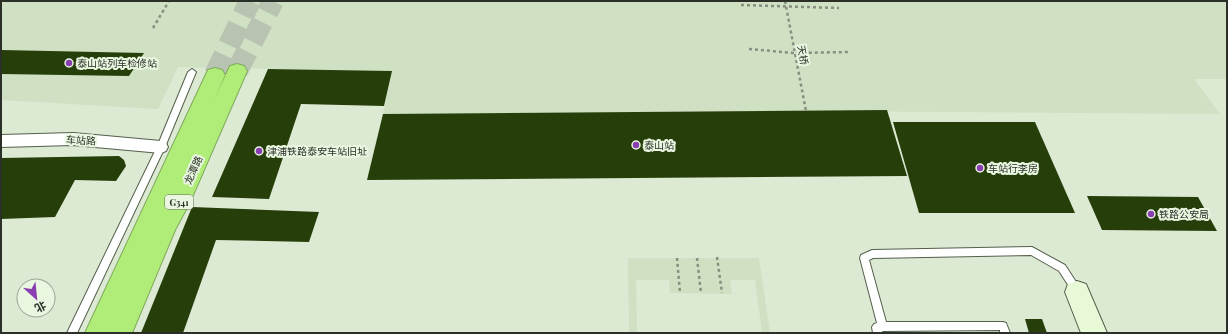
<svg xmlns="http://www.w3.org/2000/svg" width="1228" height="334" font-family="'Playfair Display','Noto Sans SC',serif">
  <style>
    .built { fill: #cfe0c3 }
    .building { fill: #263e0a }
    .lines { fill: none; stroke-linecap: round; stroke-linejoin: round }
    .highway-tunnel { stroke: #b8c4b1; stroke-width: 22; stroke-dasharray: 22 11; stroke-linecap: butt }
    .lane-casing { stroke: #545f4c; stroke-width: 2 }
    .street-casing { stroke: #545f4c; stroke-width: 2 }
    .secondary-casing { stroke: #545f4c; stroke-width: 2 }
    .highway-casing { stroke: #80aa5c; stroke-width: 2 }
    .path { stroke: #868f80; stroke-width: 2.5; stroke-dasharray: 3 3; stroke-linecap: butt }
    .lane { fill: #fff; fill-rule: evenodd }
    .street { fill: #fff; fill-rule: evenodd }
    .secondary { fill: #e7f9d6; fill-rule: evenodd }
    .highway { fill: #afec78; fill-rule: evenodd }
    .poi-dot { fill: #893fb1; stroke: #e9f6e0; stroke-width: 1.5 }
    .labels { text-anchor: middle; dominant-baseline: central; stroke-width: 4; stroke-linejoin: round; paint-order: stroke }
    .shield { fill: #e9f6e0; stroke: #636b5e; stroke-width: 1 }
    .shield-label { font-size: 9px; font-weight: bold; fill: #2a2f27 }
    .street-label { font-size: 10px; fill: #2a2f27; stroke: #e9f6e0 }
    .poi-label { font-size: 10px; fill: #2a2f27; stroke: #e9f6e0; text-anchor: start }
  </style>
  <rect width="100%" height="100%" fill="#dce9d3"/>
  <g class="built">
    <path d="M1 1H1227V79H1194L1220 114 806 111 383 114 392 71 178 67 158 109 1 100Z"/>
    <path d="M628 258H759L770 333H762L755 280H730L732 294 670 293 669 280H636L637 333H629Z"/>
  </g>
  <g class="building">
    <path d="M1 50 144 53 129 76 1 74Z"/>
    <path d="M268 69 392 71 384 106 301 104 269 199 212 197Z"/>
    <path d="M887 110 907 176 367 180 383 114Z"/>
    <path d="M893 122H1035L1075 213H919Z"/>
    <path d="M119 156 124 160 126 166 116 181 75 180 55 217 1 219V158Z"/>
    <path d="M1087 196 1198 197 1217 231 1102 230Z"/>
    <path d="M192 207 319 212 309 242 216 240 183 333H141Z"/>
    <path d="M1025 319H1042L1047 333H1029Z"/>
  </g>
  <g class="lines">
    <g class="highway-tunnel">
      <path d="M237 71 273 1"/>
      <path d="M215 75 250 1"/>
    </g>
    <defs>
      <g id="lane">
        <path d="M192 69 196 72 165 147 77 333H67L157 147 188 72Z"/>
        <path d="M1032 247 1065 265 1080 288 1082 291 1080 294 1077 295 1074 294 1059 271 1031 255 873 258 869 260 886 322H1003L1006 323 1010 333H1000V330L882 331 883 333H873L872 327 874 324 877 323 860 258 861 255 872 250Z"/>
      </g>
      <path id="street" d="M73 133 161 141 166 143 168 147 166 151 161 153 73 145 1 147V135Z"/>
      <path id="secondary" d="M1077 281 1086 284 1107 333H1081L1065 292 1068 284Z"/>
      <path id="highway" d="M237 64 244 66 247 71 190 202 175 230 132 333H85L208 70 215 68 222 70 225 75 214 100 230 66Z"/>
    </defs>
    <use href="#lane" class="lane-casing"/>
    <use href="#street" class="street-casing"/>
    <use href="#secondary" class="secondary-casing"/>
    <use href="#highway" class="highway-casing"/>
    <g class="path">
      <path d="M785 1 806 111"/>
      <path d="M741 5 839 8"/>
      <path d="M153 28 169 1"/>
      <path d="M749 49 794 53 850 52"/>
      <path d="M717 257 722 293"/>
      <path d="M677 258 680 293"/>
      <path d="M697 258 701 293"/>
    </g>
    <use href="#lane" class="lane"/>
    <use href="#street" class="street"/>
    <use href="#secondary" class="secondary"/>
    <use href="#highway" class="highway"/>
  </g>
  <g class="poi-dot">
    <circle cx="69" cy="63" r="4"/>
    <circle cx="636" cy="145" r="4"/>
    <circle cx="259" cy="151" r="4"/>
    <circle cx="980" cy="168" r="4"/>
    <circle cx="1151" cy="214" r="4"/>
  </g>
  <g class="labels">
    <rect class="shield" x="165" y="195" width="28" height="14" rx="3"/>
    <g class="shield-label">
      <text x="179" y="202">G341</text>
    </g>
    <g class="street-label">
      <text transform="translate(803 55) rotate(79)">天桥</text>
      <text transform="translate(81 140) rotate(3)">车站路</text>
      <text transform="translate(193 170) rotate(-66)">龙潭路</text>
    </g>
    <g class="poi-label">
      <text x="77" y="63">泰山站列车检修站</text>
      <text x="644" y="145">泰山站</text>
      <text x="267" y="151">津浦铁路泰安车站旧址</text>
      <text x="988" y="168">车站行李房</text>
      <text x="1159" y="214">铁路公安局</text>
    </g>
  </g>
  <rect width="1228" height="334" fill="none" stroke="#2a2f27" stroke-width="4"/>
  <g transform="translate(36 298) rotate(153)"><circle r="19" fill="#e9f6e0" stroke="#9da696"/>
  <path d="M0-3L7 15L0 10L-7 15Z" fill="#893fb1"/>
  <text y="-6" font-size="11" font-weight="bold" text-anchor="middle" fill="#2a2f27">北</text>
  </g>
</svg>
